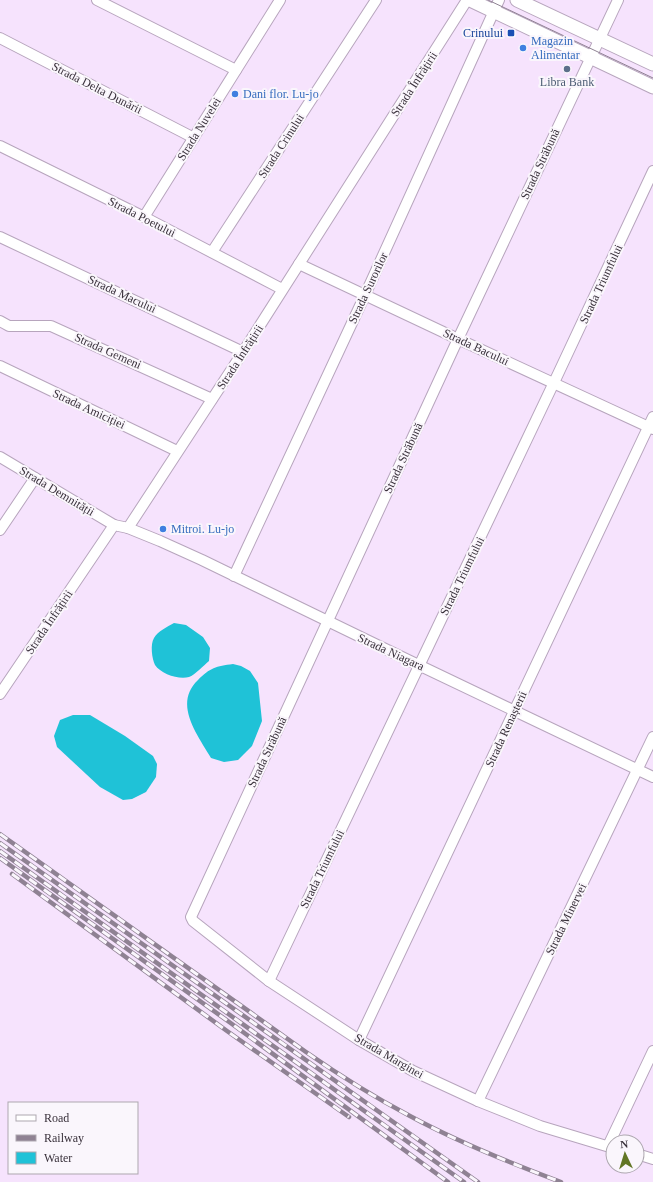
<svg xmlns="http://www.w3.org/2000/svg" width="653" height="1182" font-family="Georgia,serif">
  <style>
    .water { fill: #1fc2d7 }
    .lines { fill: none; stroke-linecap: round; stroke-linejoin: round }
    .minor-casing { stroke: #b7a5bd; stroke-width: 12 }
    .major-casing { stroke: #b7a5bd; stroke-width: 15 }
    .minor { stroke: #fff; stroke-width: 10 }
    .major { stroke: #fff; stroke-width: 13 }
    .tram { stroke: #8f8293; stroke-width: 1 }
    .rail-casing { stroke: #8f8293; stroke-width: 4.5 }
    .rail { stroke: #faf6fc; stroke-width: 3; stroke-dasharray: 9; stroke-linecap: butt }
    .transit-dot { fill: #1a4fb4; stroke: #faf6fc; stroke-width: 1.5 }
    .shop-dot { fill: #3f7fe0; stroke: #faf6fc; stroke-width: 1.5 }
    .service-dot { fill: #5c6f8a; stroke: #faf6fc; stroke-width: 1.5 }
    .labels { text-anchor: middle; dominant-baseline: central; stroke-width: 4; stroke-linejoin: round; paint-order: stroke }
    .transit-label { font-size: 12px; fill: #164399; stroke: #faf6fc; text-anchor: end }
    .shop-label { font-size: 12px; fill: #366cbe; stroke: #faf6fc; text-anchor: start }
    .service-label { font-size: 12px; fill: #4e5e75; stroke: #faf6fc }
    .street-label { font-size: 12px; fill: #39313b; stroke: #faf6fc }
  </style>
  <rect width="100%" height="100%" fill="#f6e3fd"/>
  <g class="water">
    <path d="M174 623 186 625 203 637 210 648 209 661C204 665 195 675 189 677 179 680 161 674 155 665 152 659 150 644 154 638 158 631 167 627 174 623Z"/>
    <path d="M233 664 241 666 250 671 258 683 262 721 252 746 238 760 224 762 211 758C197 734 173 704 198 680 210 668 216 666 233 664Z"/>
    <path d="M73 715H90L125 736 153 756 157 764 156 777 146 792 132 799 123 800 100 787 57 747 54 736 60 720Z"/>
  </g>
  <g class="lines">
    <defs>
      <g id="minor">
        <path d="M97 0 236 70"/>
        <path d="M0 38 194 138"/>
        <path d="M0 146 144 217 282 289"/>
        <path d="M144 217 280 0"/>
        <path d="M0 237 243 352"/>
        <path d="M212 252 376 0"/>
        <path d="M299 264 458 339 653 429"/>
        <path d="M0 321 9 326H51L212 399"/>
        <path d="M0 366 177 451"/>
        <path d="M0 457 114 525"/>
        <path d="M128 528 160 541 202 560 408 660 653 777"/>
        <path d="M0 530 35 478"/>
        <path d="M234 576 365 295 499 0"/>
        <path d="M0 694 114 525 128 528 243 352 467 0"/>
        <path d="M269 981 558 374 653 171"/>
        <path d="M359 1040 653 417"/>
        <path d="M478 1101 653 737"/>
        <path d="M608 1146 653 1051"/>
        <path d="M613 1148 540 1126 478 1101 413 1071 359 1040 269 981 193 921 191 917 458 339 618 0"/>
        <path d="M637 1154 653 1159"/>
      </g>
      <g id="major">
        <path d="M470 0 653 87"/>
        <path d="M517 0 653 64"/>
      </g>
    </defs>
    <use href="#minor" class="minor-casing"/>
    <use href="#major" class="major-casing"/>
    <use href="#minor" class="minor"/>
    <use href="#major" class="major"/>
    <path class="tram" d="M488 0 653 78"/>
    <defs>
      <g id="rail">
        <path d="M0 834 306 1052C339 1075 374 1097 410 1116 458 1142 510 1163 561 1182"/>
        <path d="M0 843 478 1182"/>
        <path d="M0 851 464 1182"/>
        <path d="M0 858 232 1024 448 1182"/>
        <path d="M12 874 227 1031 349 1117"/>
      </g>
    </defs>
    <use href="#rail" class="rail-casing"/>
    <use href="#rail" class="rail"/>
  </g>
  <rect class="transit-dot" x="507" y="29" width="8" height="8" rx="2"/>
  <g class="shop-dot">
    <circle cx="523" cy="48" r="4"/>
    <circle cx="235" cy="94" r="4"/>
    <circle cx="163" cy="529" r="4"/>
  </g>
  <circle class="service-dot" cx="567" cy="69" r="4"/>
  <g class="labels">
    <g class="transit-label">
      <text x="503" y="33">Crinului</text>
    </g>
    <g class="shop-label">
      <text x="531" y="41">Magazin<tspan x="531" dy="14">Alimentar</tspan></text>
      <text x="243" y="94">Dani flor. Lu-jo</text>
      <text x="171" y="529">Mitroi. Lu-jo</text>
    </g>
    <g class="service-label">
      <text x="567" y="82">Libra Bank</text>
    </g>
    <g class="street-label">
      <text transform="translate(414 84) rotate(-57)">Strada Înfrățirii</text>
      <text transform="translate(97 88) rotate(27)">Strada Delta Dunării</text>
      <text transform="translate(199 129) rotate(-58)">Strada Nuvelei</text>
      <text transform="translate(281 146) rotate(-57)">Strada Crinului</text>
      <text transform="translate(540 164) rotate(-65)">Strada Străbună</text>
      <text transform="translate(142 217) rotate(27)">Strada Poetului</text>
      <text transform="translate(601 284) rotate(-65)">Strada Triumfului</text>
      <text transform="translate(368 288) rotate(-65)">Strada Surorilor</text>
      <text transform="translate(122 294) rotate(25)">Strada Macului</text>
      <text transform="translate(476 347) rotate(25)">Strada Bacului</text>
      <text transform="translate(108 351) rotate(24)">Strada Gemeni</text>
      <text transform="translate(240 357) rotate(-57)">Strada Înfrățirii</text>
      <text transform="translate(89 409) rotate(25)">Strada Amiciției</text>
      <text transform="translate(403 458) rotate(-65)">Strada Străbună</text>
      <text transform="translate(57 491) rotate(31)">Strada Demnității</text>
      <text transform="translate(462 576) rotate(-64)">Strada Triumfului</text>
      <text transform="translate(49 622) rotate(-56)">Strada Înfrățirii</text>
      <text transform="translate(391 652) rotate(25)">Strada Niagara</text>
      <text transform="translate(506 729) rotate(-65)">Strada Renașterii</text>
      <text transform="translate(267 752) rotate(-65)">Strada Străbună</text>
      <text transform="translate(322 869) rotate(-64)">Strada Triumfului</text>
      <text transform="translate(566 919) rotate(-64)">Strada Minervei</text>
      <text transform="translate(389 1056) rotate(30)">Strada Marginei</text>
    </g>
  </g>
  <rect x="8" y="1102" width="130" height="72" fill="#faf6fc" stroke="#ada7af"/>
  <rect x="16" y="1115" width="20" height="6" fill="#ffffff" stroke="#ada7af"/>
  <text x="44" y="1122" font-size="12" fill="#39313b">Road</text>
  <rect x="16" y="1135" width="20" height="6" fill="#8f8293" stroke="#ada7af"/>
  <text x="44" y="1142" font-size="12" fill="#39313b">Railway</text>
  <rect x="16" y="1152" width="20" height="12" fill="#1fc2d7" stroke="#ada7af"/>
  <text x="44" y="1162" font-size="12" fill="#39313b">Water</text>
  <g transform="translate(625 1154) rotate(356)"><circle r="19" fill="#faf6fc" stroke="#ada7af"/>
  <path d="M0-3L7 15L0 10L-7 15Z" fill="#627625"/>
  <text y="-6" font-size="11" font-weight="bold" text-anchor="middle" fill="#39313b">N</text>
  </g>
</svg>
